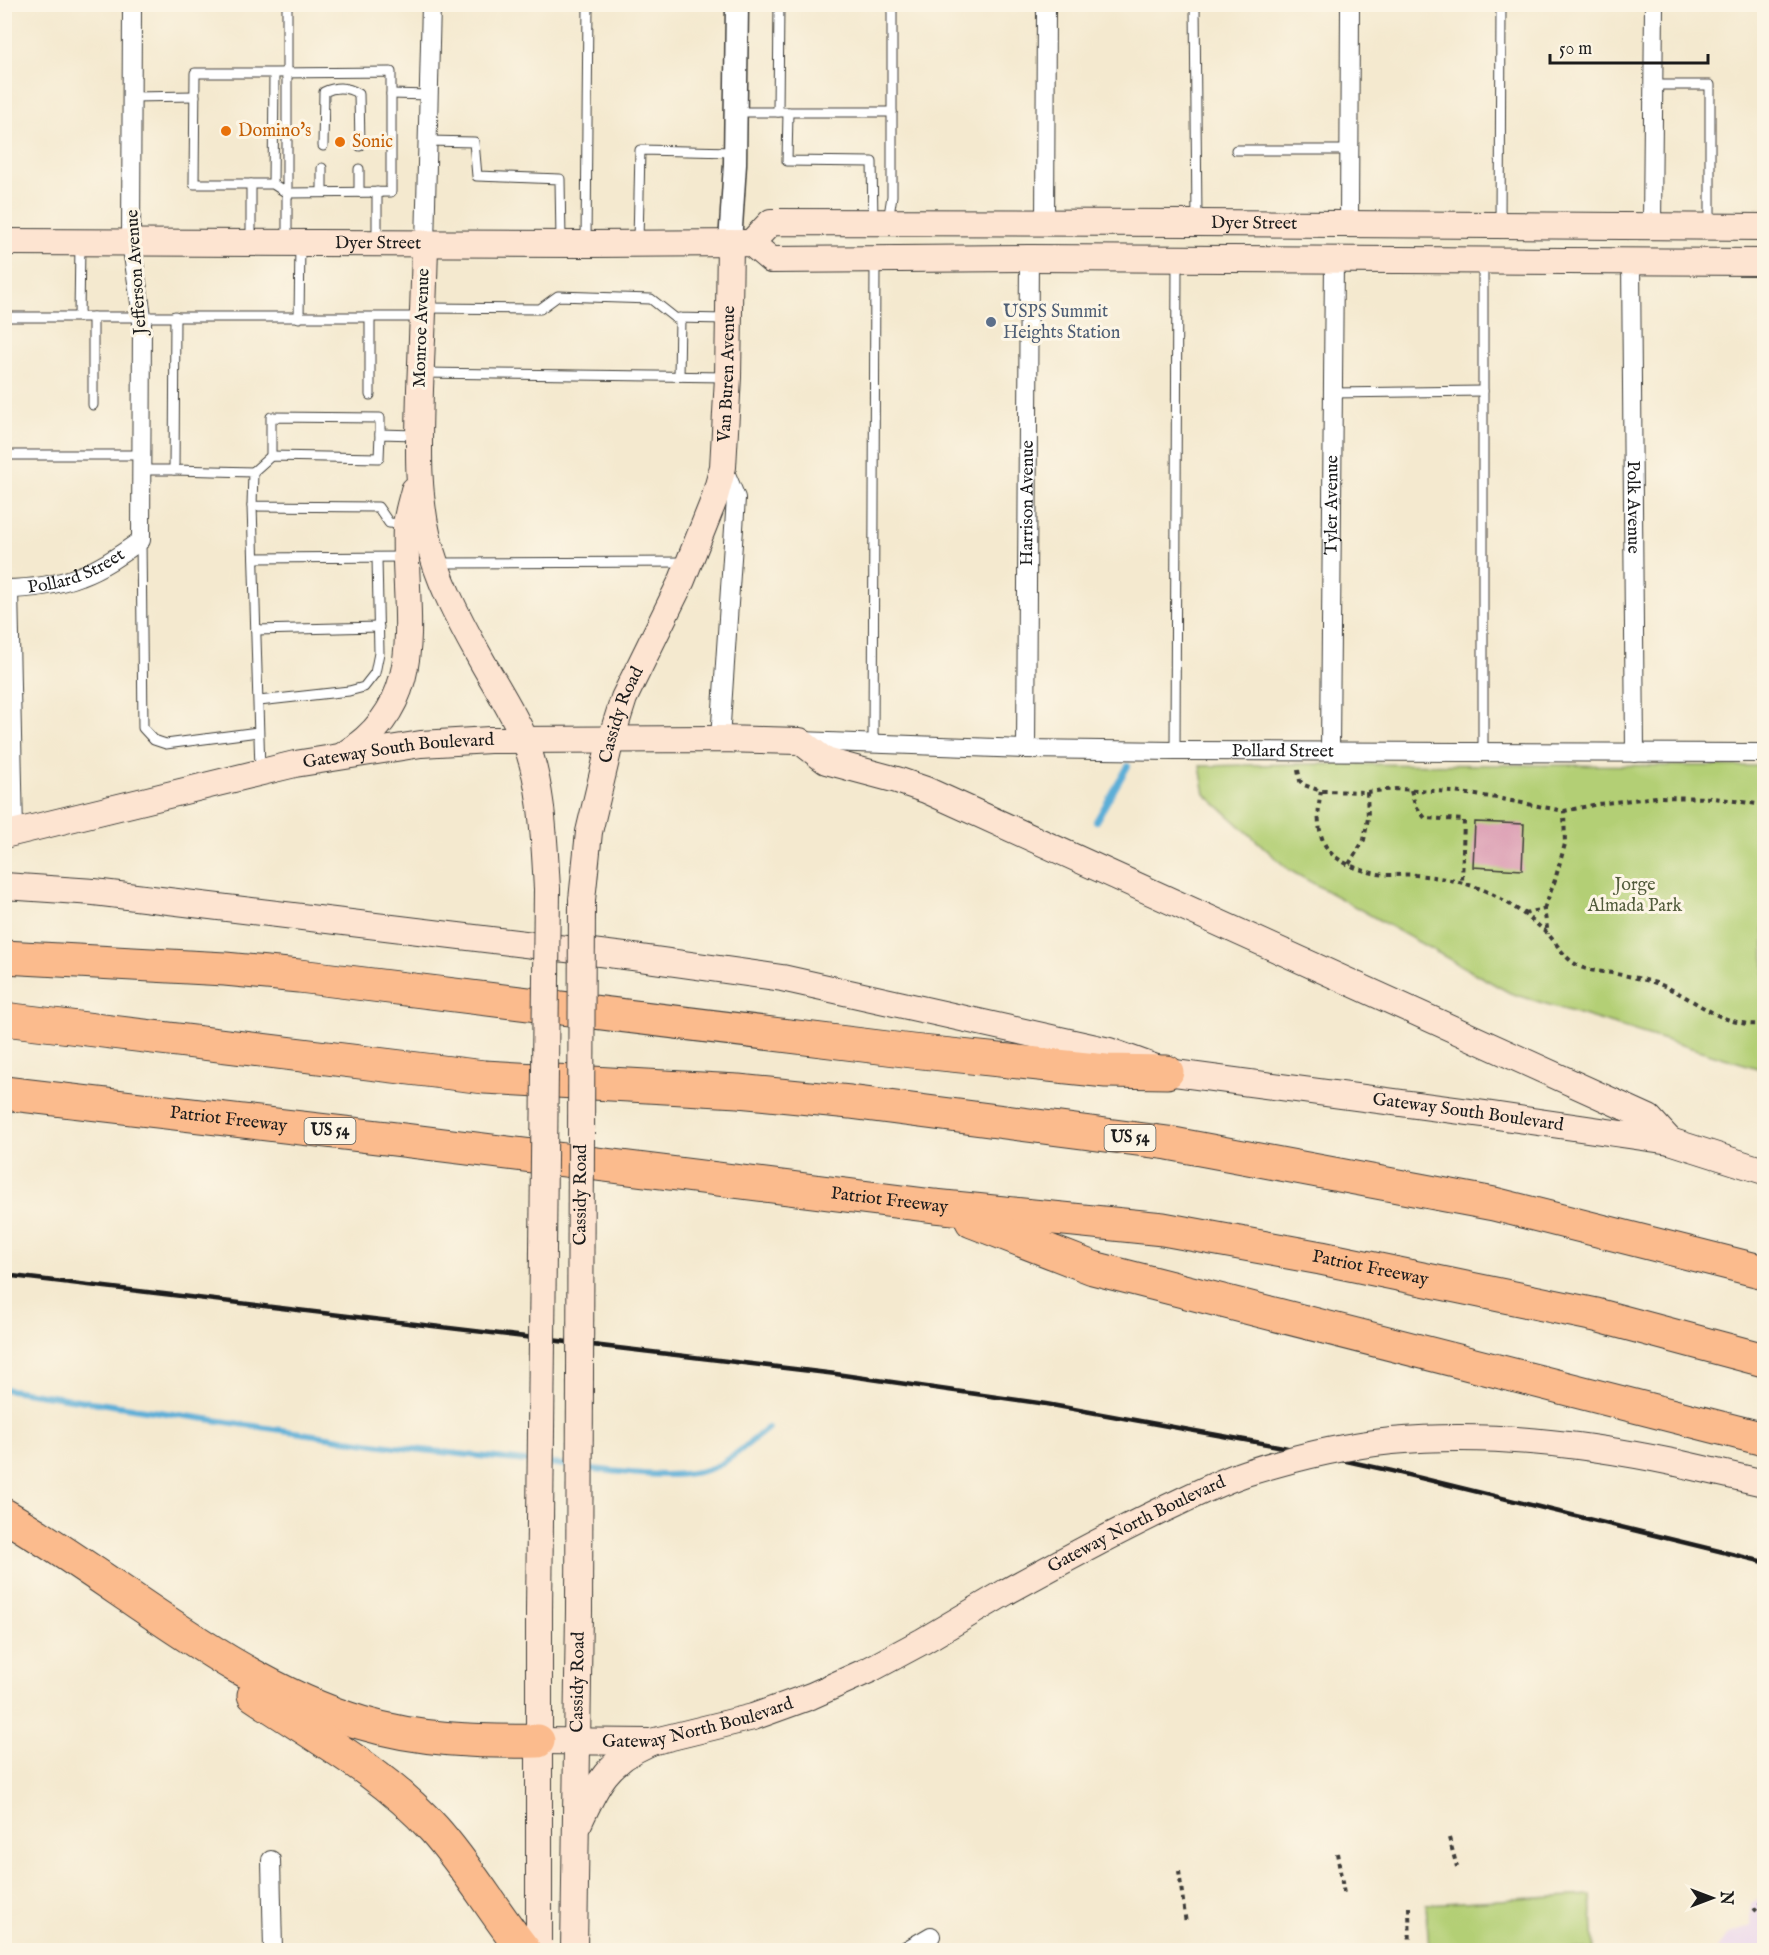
<svg xmlns="http://www.w3.org/2000/svg" width="1769" height="1955" font-family="'IM FELL English',serif">
  <style>
    .built { fill: #e8d2ee }
    .green { fill: #b3cf75; stroke: #687648; stroke-width: 1.5 }
    .lines { fill: none; stroke-linecap: round; stroke-linejoin: round }
    .stream { stroke: #5caed7; stroke-width: 6 }
    .building { fill: #da9ab1 }
    .service-casing { stroke: #3c3b37; stroke-width: 11 }
    .minor-casing { stroke: #3c3b37; stroke-width: 20 }
    .tertiary-casing { stroke: #3c3b37; stroke-width: 25 }
    .secondary-casing { stroke: #3c3b37; stroke-width: 28 }
    .motorway-casing { stroke: #3c3b37; stroke-width: 35 }
    .path { stroke: #3c3b37; stroke-width: 4; stroke-dasharray: 4.5 4.5; stroke-linecap: butt }
    .service { stroke: #fff; stroke-width: 9 }
    .minor { stroke: #fff; stroke-width: 18 }
    .tertiary { stroke: #fff; stroke-width: 22 }
    .secondary { stroke: #fde4d1; stroke-width: 26 }
    .motorway { stroke: #fbbb8d; stroke-width: 33 }
    .rail { stroke: #1c1c1c; stroke-width: 4.5 }
    .secondary-bridge-casing { stroke: #3c3b37; stroke-width: 28; stroke-linecap: butt }
    .secondary-bridge { stroke: #fde4d1; stroke-width: 26 }
    .food-dot { fill: #e8710a; stroke: #fcf5e5; stroke-width: 2 }
    .service-dot { fill: #5c6f8a; stroke: #fcf5e5; stroke-width: 2 }
    .labels { text-anchor: middle; dominant-baseline: central; stroke-width: 6; stroke-linejoin: round; paint-order: stroke }
    .shield { fill: #fcf5e5; stroke: #5f5d58; stroke-width: 1.5 }
    .shield-label { font-size: 16px; font-weight: bold; fill: #1c1c1c }
    .food-label { font-size: 18px; fill: #c56008; stroke: #fcf5e5; text-anchor: start }
    .street-label { font-size: 18px; fill: #1c1c1c; stroke: #fcf5e5 }
    .service-label { font-size: 18px; fill: #4e5e75; stroke: #fcf5e5; text-anchor: start }
    .park-label { font-size: 18px; fill: #515b3b; stroke: #fcf5e5 }
  </style>
  <rect width="100%" height="100%" fill="#fcf5e5"/>
  <filter id="ink" filterUnits="userSpaceOnUse"><feTurbulence type="fractalNoise" baseFrequency=".0167" numOctaves="2"/><feDisplacementMap in="SourceGraphic" scale="12" xChannelSelector="R" yChannelSelector="G"/><feConvolveMatrix kernelMatrix="1 2 1 2 8 2 1 2 1" color-interpolation-filters="sRGB"/></filter>
  <filter id="wash" filterUnits="userSpaceOnUse"><feTurbulence type="fractalNoise" baseFrequency=".008" numOctaves="4" result="noise"/><feDisplacementMap in="SourceGraphic" scale="24" xChannelSelector="R" yChannelSelector="G"/><feGaussianBlur stdDeviation="1.35" result="paint"/><feColorMatrix in="noise" values="0 0 0 0 0 0 0 0 0 0 0 0 0 0 0 0 0 1.4 0 .05"/><feComposite in="paint" operator="in"/></filter>
  <g filter="url(#wash)">
    <rect width="100%" height="100%" fill="#f4e9cf"/>
    <path class="built" d="M1764 1894V1950H1717L1729 1934 1751 1926V1904Z"/>
    <g class="green">
      <path d="M1298 764 1764 766V1070L1510 993 1289 870 1205 794 1200 766Z"/>
      <path d="M1591 1895 1594 1950H1429L1426 1904Z"/>
    </g>
    <g class="lines">
      <g class="stream">
        <path d="M1096 821 1128 766"/>
        <path d="M4 1125 8 1103"/>
        <path d="M4 1389 395 1447 535 1462"/>
        <path d="M545 1463 574 1466"/>
        <path d="M584 1468C623 1472 683 1483 719 1465 733 1458 755 1438 768 1428"/>
      </g>
    </g>
    <g id="blocks">
      <path class="building" d="M1475 822 1524 824 1522 870 1473 867Z"/>
    </g>
  </g>
  <g filter="url(#ink)">
    <use href="#blocks" fill-opacity="0" stroke="#3c3b37" stroke-width="1.5"/>
    <g class="lines">
      <defs>
        <g id="service">
          <path d="M1195 4 1197 221"/>
          <path d="M1654 85H1710V224"/>
          <path d="M391 94 429 95"/>
          <path d="M132 97 195 96"/>
          <path d="M736 112H892"/>
          <path d="M778 112 779 4"/>
          <path d="M788 112 787 161 872 162 873 221"/>
          <path d="M428 141 474 142 477 176 560 179 561 241"/>
          <path d="M323 146 324 92C336 86 348 87 359 94L360 146"/>
          <path d="M1236 150H1349"/>
          <path d="M322 168V192"/>
          <path d="M359 169V192"/>
          <path d="M251 184V242"/>
          <path d="M273 184 274 73H195L194 184H273L287 193 391 192V72L274 73"/>
          <path d="M888 221 892 196V4"/>
          <path d="M1500 224 1501 4"/>
          <path d="M377 241V192"/>
          <path d="M638 241 640 150 734 152"/>
          <path d="M287 242V4"/>
          <path d="M586 242 588 4"/>
          <path d="M1483 263V752"/>
          <path d="M426 308 540 309 558 296 651 299 675 318 726 319"/>
          <path d="M175 316 174 470 253 472 252 506 378 507 389 523 404 524"/>
          <path d="M4 317H421"/>
          <path d="M79 317 80 244"/>
          <path d="M93 317V405"/>
          <path d="M299 318 300 245"/>
          <path d="M370 318V395"/>
          <path d="M423 373 727 377"/>
          <path d="M679 376 680 318"/>
          <path d="M1333 393 1483 391"/>
          <path d="M4 455H142"/>
          <path d="M271 456V417L380 418V434"/>
          <path d="M142 470H174"/>
          <path d="M253 472 271 456 379 458 380 434 416 435"/>
          <path d="M252 506 260 770"/>
          <path d="M141 540 143 728 154 740 166 744 258 732"/>
          <path d="M254 558 404 557"/>
          <path d="M437 563 687 562"/>
          <path d="M256 630 379 627"/>
          <path d="M259 701 349 691 364 687 375 673 379 653 377 558"/>
          <path d="M873 743 875 262"/>
          <path d="M1175 751 1177 261"/>
        </g>
        <g id="minor">
          <path d="M1045 224 1046 4"/>
          <path d="M1349 224 1350 4"/>
          <path d="M1652 225 1654 4"/>
          <path d="M425 244 431 4"/>
          <path id="s1" d="M1631 261 1635 753"/>
          <path id="s2" d="M4 589C28 589 57 585 80 576 102 568 122 554 141 540L142 316 131 242 132 4"/>
          <path d="M9 589 14 833"/>
          <path d="M720 739 736 498 723 467"/>
          <path id="s3" d="M800 741 1026 749 1175 751 1764 753"/>
          <path id="s4" d="M1026 749 1029 258"/>
          <path id="s5" d="M1330 751 1334 260"/>
          <path d="M271 1860 273 1950"/>
          <path d="M907 1950 931 1936"/>
        </g>
        <path id="tertiary" d="M730 243 735 164 737 4"/>
        <g id="secondary">
          <path id="s6" d="M4 242 586 244 751 243 771 260 1029 258 1764 262"/>
          <path id="s7" d="M751 243 771 222 1197 223 1764 227"/>
          <path d="M425 244C424 292 422 340 420 389 419 439 416 488 428 538 437 578 458 618 478 654 493 682 511 708 524 738 543 785 544 839 547 889"/>
          <path d="M345 754C433 699 402 611 406 526 407 514 411 502 414 490"/>
          <path id="s8" d="M4 835 295 764 421 744 490 740 720 739 800 741 826 761 897 780 926 790 1649 1118 1670 1141"/>
          <path id="s9" d="M4 886 94 892 633 957 782 978 1109 1051 1167 1072 1484 1114 1670 1141 1764 1171"/>
          <path id="s10" d="M582 900 589 832 611 739 624 698 682 580 714 500 723 467 728 377 730 243"/>
          <path d="M1677 1463 1764 1483"/>
          <path id="s11" d="M538 1741 651 1742 753 1717 811 1696 869 1670 923 1641 1006 1592"/>
          <path d="M579 1823C597 1783 608 1761 649 1743"/>
          <path d="M539 1950V1611"/>
          <path id="s12" d="M574 1950 579 1611"/>
        </g>
        <g id="motorway">
          <path d="M4 957 225 969 299 976 912 1051 1106 1071 1167 1072"/>
          <path d="M4 1019 484 1077 738 1091 850 1102 1168 1143 1494 1204 1764 1272"/>
          <path id="s13" d="M4 1093 395 1139 934 1206 1163 1229 1321 1258 1596 1315 1764 1360"/>
          <path d="M972 1221 1093 1268 1764 1439"/>
          <path d="M4 1515C120 1582 233 1685 362 1723 418 1740 479 1742 538 1741"/>
          <path d="M254 1695C315 1736 384 1773 434 1829 468 1867 493 1911 524 1950"/>
        </g>
      </defs>
      <use href="#service" class="service-casing"/>
      <use href="#minor" class="minor-casing"/>
      <use href="#tertiary" class="tertiary-casing"/>
      <use href="#secondary" class="secondary-casing"/>
      <use href="#motorway" class="motorway-casing"/>
      <g class="path">
        <path d="M1298 770 1300 781 1304 785 1321 791 1367 792 1396 789 1453 792 1491 797 1564 811 1598 804 1657 797 1714 798 1764 805"/>
        <path d="M1411 790 1415 805 1425 818 1464 820 1462 883"/>
        <path d="M1321 791C1317 812 1316 840 1333 855 1347 867 1375 876 1393 875 1400 875 1408 874 1415 875 1440 877 1467 882 1490 893 1510 903 1529 917 1546 932 1557 943 1563 957 1577 965 1589 972 1603 971 1616 974 1629 976 1643 979 1656 983 1696 997 1719 1028 1764 1024"/>
        <path d="M1349 864 1364 840 1368 818 1367 792"/>
        <path d="M1544 909 1555 880 1565 844 1564 811"/>
        <path d="M1524 913 1544 909 1548 934"/>
        <path d="M1449 1838 1457 1867"/>
        <path d="M1337 1853 1344 1894"/>
        <path d="M1179 1871 1186 1924"/>
        <path d="M1409 1907 1410 1950"/>
        <path d="M1754 1911 1764 1901"/>
      </g>
      <use href="#service" class="service"/>
      <use href="#minor" class="minor"/>
      <use href="#tertiary" class="tertiary"/>
      <use href="#secondary" class="secondary"/>
      <use href="#motorway" class="motorway"/>
      <path class="rail" d="M4 1275 836 1374 1046 1404 1278 1446 1392 1471 1764 1562"/>
      <defs>
        <g id="secondary-bridge">
          <path id="s14" d="M1006 1592C1062 1561 1117 1531 1175 1504 1198 1493 1222 1481 1246 1473 1293 1458 1343 1446 1392 1441 1485 1432 1586 1444 1677 1463"/>
          <path d="M539 1611 547 889"/>
          <path id="s15" d="M579 1611 582 900"/>
        </g>
      </defs>
      <use href="#secondary-bridge" class="secondary-bridge-casing"/>
      <use href="#secondary-bridge" class="secondary-bridge"/>
    </g>
  </g>
  <g class="food-dot">
    <circle cx="226" cy="131" r="6"/>
    <circle cx="340" cy="142" r="6"/>
  </g>
  <circle class="service-dot" cx="991" cy="322" r="6"/>
  <g class="labels">
    <g class="shield">
      <rect x="304.5" y="1118" width="51" height="26" rx="4.5"/>
      <rect x="1104.5" y="1125" width="51" height="26" rx="4.5"/>
    </g>
    <g class="shield-label">
      <text x="330" y="1131">US 54</text>
      <text x="1130" y="1138">US 54</text>
    </g>
    <g class="food-label">
      <text x="238" y="131">Domino's</text>
      <text x="352" y="142">Sonic</text>
    </g>
    <g class="street-label">
      <text stroke="none"><textPath href="#s7" startOffset="512">Dyer Street</textPath></text>
      <text stroke="none"><textPath href="#s6" startOffset="374">Dyer Street</textPath></text>
      <text transform="translate(137 272) rotate(-94)">Jefferson Avenue</text>
      <text transform="translate(422 328) rotate(-88)">Monroe Avenue</text>
      <text stroke="none"><textPath href="#s10" startOffset="552">Van Buren Avenue</textPath></text>
      <text stroke="none"><textPath href="#s4" startOffset="246">Harrison Avenue</textPath></text>
      <text stroke="none"><textPath href="#s5" startOffset="246">Tyler Avenue</textPath></text>
      <text stroke="none"><textPath href="#s1" startOffset="246">Polk Avenue</textPath></text>
      <text stroke="none"><textPath href="#s2" startOffset="75">Pollard Street</textPath></text>
      <text stroke="none"><textPath href="#s10" startOffset="190">Cassidy Road</textPath></text>
      <text stroke="none"><textPath href="#s3" startOffset="483">Pollard Street</textPath></text>
      <text stroke="none"><textPath href="#s8" startOffset="404">Gateway South Boulevard</textPath></text>
      <text stroke="none"><textPath href="#s9" startOffset="1484">Gateway South Boulevard</textPath></text>
      <text stroke="none"><textPath href="#s13" startOffset="226">Patriot Freeway</textPath></text>
      <text stroke="none"><textPath href="#s15" startOffset="416">Cassidy Road</textPath></text>
      <text stroke="none"><textPath href="#s13" startOffset="892">Patriot Freeway</textPath></text>
      <text stroke="none"><textPath href="#s13" startOffset="1378">Patriot Freeway</textPath></text>
      <text stroke="none"><textPath href="#s14" startOffset="147">Gateway North Boulevard</textPath></text>
      <text stroke="none"><textPath href="#s12" startOffset="268">Cassidy Road</textPath></text>
      <text stroke="none"><textPath href="#s11" startOffset="162">Gateway North Boulevard</textPath></text>
    </g>
    <g class="service-label">
      <text x="1003" y="312">USPS Summit<tspan x="1003" dy="21">Heights Station</tspan></text>
    </g>
    <g class="park-label">
      <text x="1635" y="885">Jorge<tspan x="1635" dy="21">Almada Park</tspan></text>
    </g>
  </g>
  <rect width="1769" height="1955" fill="none" stroke="#fcf5e5" stroke-width="24"/>
  <g transform="translate(1712 1898) rotate(90)" stroke="#fcf5e5" stroke-width="4.5" paint-order="stroke">
  <path d="M0-4.5L10 22L0 15L-10 22Z" fill="#1c1c1c"/>
  <text y="-9" font-size="16" font-weight="bold" text-anchor="middle" fill="#1c1c1c">N</text>
  </g>
  <path d="M1550 54v9h158v-9" fill="none" stroke="#1c1c1c" stroke-width="3"/>
  <text x="1559" y="54" font-size="18" fill="#1c1c1c" stroke="#fcf5e5" stroke-width="4.5" paint-order="stroke">50 m</text>
</svg>
